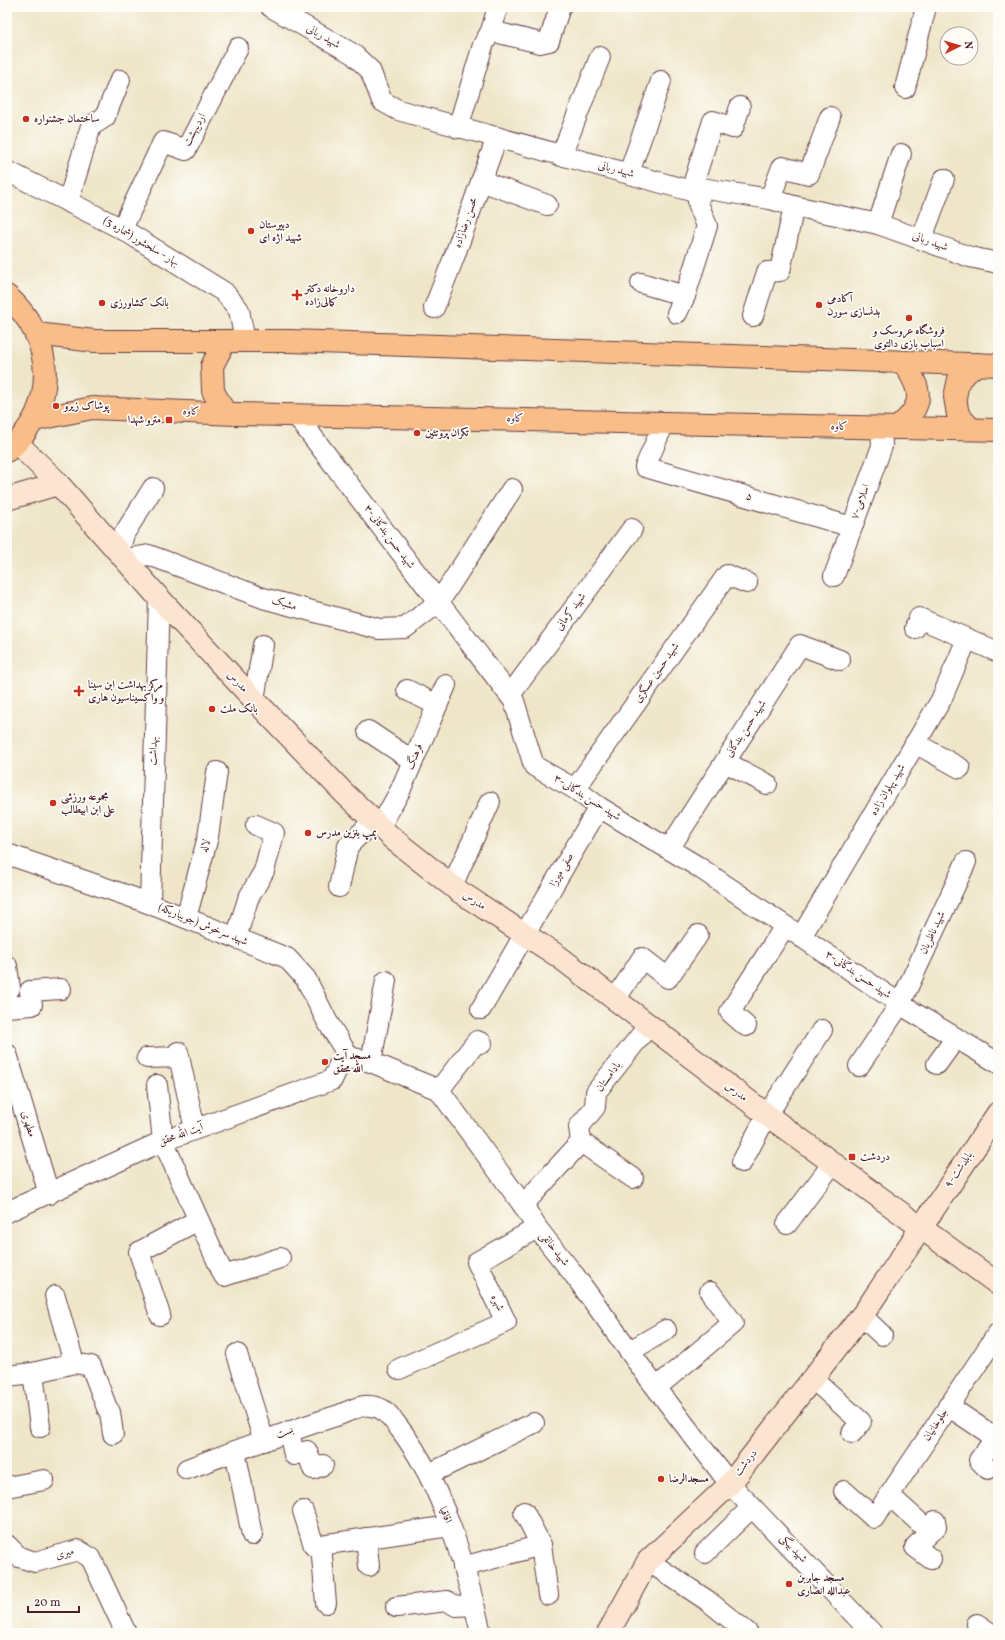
<svg xmlns="http://www.w3.org/2000/svg" width="1005" height="1640" font-family="Vollkorn,Amiri,serif">
  <style>
    .lines { fill: none; stroke-linecap: round; stroke-linejoin: round }
    .street-casing { stroke: #633d43; stroke-width: 22 }
    .secondary-casing { stroke: #633d43; stroke-width: 24 }
    .primary-casing { stroke: #633d43; stroke-width: 24 }
    .street { stroke: #fff; stroke-width: 20 }
    .secondary { stroke: #fce5d0; stroke-width: 22 }
    .primary { stroke: #f8bd89; stroke-width: 22 }
    .poi-dot { fill: #c8321e; stroke: #fdfcf7; stroke-width: 1.5 }
    .labels { text-anchor: middle; dominant-baseline: central; stroke-width: 3.5; stroke-linejoin: round; paint-order: stroke }
    .street-label { font-size: 11px; fill: #4a1f2b; stroke: #fdfcf7 }
    .poi-label { font-size: 11px; font-weight: bold; fill: #4a1f2b; stroke: #fdfcf7; text-anchor: start }
  </style>
  <rect width="100%" height="100%" fill="#fdfcf7"/>
  <filter id="ink" filterUnits="userSpaceOnUse"><feTurbulence type="fractalNoise" baseFrequency=".025" numOctaves="2"/><feDisplacementMap in="SourceGraphic" scale="8" xChannelSelector="R" yChannelSelector="G"/><feConvolveMatrix kernelMatrix="1 2 1 2 8 2 1 2 1" color-interpolation-filters="sRGB"/></filter>
  <filter id="wash" filterUnits="userSpaceOnUse"><feTurbulence type="fractalNoise" baseFrequency=".012" numOctaves="4" result="noise"/><feDisplacementMap in="SourceGraphic" scale="16" xChannelSelector="R" yChannelSelector="G"/><feGaussianBlur stdDeviation="0.9" result="paint"/><feColorMatrix in="noise" values="0 0 0 0 0 0 0 0 0 0 0 0 0 0 0 0 0 1.4 0 .05"/><feComposite in="paint" operator="in"/></filter>
  <g filter="url(#wash)">
    <rect width="100%" height="100%" fill="#efe6c9"/>
  </g>
  <g filter="url(#ink)">
    <g class="lines">
      <defs>
        <g id="street">
          <path d="M271 7 353 54 370 70 382 101 398 110 691 191 701 188 770 199 794 206 878 224 970 257 998 263"/>
          <path d="M491 31 498 7"/>
          <path d="M905 88 926 7"/>
          <path d="M458 128 483 45 491 31 540 43 549 41 560 7"/>
          <path d="M561 156 600 57"/>
          <path d="M7 171 122 229 224 292 239 310 245 341"/>
          <path d="M629 173 661 81"/>
          <path d="M481 181 547 205"/>
          <path d="M691 191 713 121 733 128 740 107"/>
          <path d="M770 199 782 167 809 174 830 117"/>
          <path d="M68 202 91 126 105 117 120 80"/>
          <path d="M878 224 901 154"/>
          <path d="M122 229 163 142 186 150 238 48"/>
          <path d="M922 238 944 179"/>
          <path d="M641 283 685 296"/>
          <path d="M434 308 453 260 497 137"/>
          <path d="M677 313 685 296 707 226 698 203 701 188"/>
          <path d="M753 316 767 272 780 271 794 206"/>
          <path d="M296 415 514 701 534 766 575 789 599 807 697 866 906 1008 998 1063"/>
          <path d="M664 423 645 467 852 527"/>
          <path d="M119 552 124 534 153 488"/>
          <path d="M125 559 149 555 263 598 379 629 405 628 439 602 512 489"/>
          <path d="M834 576 882 446 881 427"/>
          <path d="M915 628 919 618 998 652"/>
          <path d="M407 690 437 705"/>
          <path d="M510 695 632 529"/>
          <path d="M254 700 263 645"/>
          <path d="M368 731 413 761"/>
          <path d="M915 743 960 768"/>
          <path d="M725 762 767 784"/>
          <path d="M575 789 727 575 747 583"/>
          <path d="M380 827 400 791 446 685"/>
          <path d="M669 849 800 645 840 660"/>
          <path d="M7 854 140 900 287 958 306 979 327 1021 349 1057"/>
          <path d="M452 886 490 802"/>
          <path d="M339 887 348 846 373 821"/>
          <path d="M150 903 159 598"/>
          <path d="M186 918 208 837 217 772"/>
          <path d="M801 937 941 700 967 639"/>
          <path d="M236 938 248 899 264 871 274 833 256 825"/>
          <path d="M7 966 10 988 7 989"/>
          <path d="M615 1000 642 958 668 978 698 935"/>
          <path d="M7 1007 32 1005 30 991 61 989"/>
          <path d="M481 1009 599 807"/>
          <path d="M746 1026 730 1012 785 926"/>
          <path d="M178 1052 195 1129"/>
          <path d="M7 1054 49 1194"/>
          <path d="M349 1057 371 1062 439 1090 523 1205 537 1228 575 1276 651 1381 730 1484 872 1633"/>
          <path d="M147 1058 179 1057"/>
          <path d="M371 1062 386 981"/>
          <path d="M937 1064 955 1039"/>
          <path d="M859 1066 900 1004 966 862"/>
          <path d="M157 1085 163 1141 224 1276 280 1258"/>
          <path d="M439 1090 477 1041 482 1043"/>
          <path d="M581 1142 633 1178"/>
          <path d="M742 1162 767 1115 822 1030"/>
          <path d="M523 1205 581 1142 579 1127 595 1107 596 1092 649 1025"/>
          <path d="M7 1212 163 1141 332 1080 339 1065 349 1057"/>
          <path d="M787 1224 833 1163"/>
          <path d="M55 1296 74 1363"/>
          <path d="M160 1315 139 1252 198 1220"/>
          <path d="M862 1316 882 1335"/>
          <path d="M630 1351 666 1330"/>
          <path d="M237 1354 264 1441"/>
          <path d="M399 1369 506 1322 477 1262 537 1228"/>
          <path d="M33 1373 40 1427"/>
          <path d="M7 1376 33 1373 74 1363 91 1366 107 1408 110 1412 113 1434"/>
          <path d="M812 1378 861 1422 852 1433"/>
          <path d="M657 1387 733 1323 710 1292"/>
          <path d="M948 1406 996 1438 979 1460 988 1469"/>
          <path d="M289 1431 294 1455 307 1451 313 1469 323 1465"/>
          <path d="M235 1451 252 1535"/>
          <path d="M187 1469C238 1450 288 1431 339 1415 347 1412 362 1404 370 1406 386 1407 391 1418 400 1429 443 1485 465 1565 481 1633"/>
          <path d="M429 1474 534 1423"/>
          <path d="M7 1487 44 1480"/>
          <path d="M844 1491 874 1518 998 1333"/>
          <path d="M890 1496 930 1532 936 1527 935 1521"/>
          <path d="M303 1511 314 1546 450 1526"/>
          <path d="M524 1512 541 1545 548 1595"/>
          <path d="M930 1532 915 1547 931 1559"/>
          <path d="M366 1538 369 1566"/>
          <path d="M7 1545 19 1557 35 1562 78 1550 91 1558 126 1633"/>
          <path d="M321 1545 326 1603"/>
          <path d="M705 1553 752 1507"/>
          <path d="M648 1561 708 1601 748 1633"/>
          <path d="M463 1567 541 1545"/>
          <path d="M396 1607 447 1601 456 1606 474 1605"/>
          <path d="M977 1624 990 1633"/>
        </g>
        <g id="secondary">
          <path d="M17 443 55 480 159 598 245 690 344 793 393 839 460 892 558 956 771 1118 998 1284"/>
          <path d="M7 499 58 484"/>
          <path d="M608 1633 648 1561 730 1484 866 1310 998 1113"/>
        </g>
        <g id="primary">
          <path d="M7 296C56 339 59 409 7 451"/>
          <path d="M37 334 94 341H290L998 365"/>
          <path d="M225 413 213 391 212 366 225 341"/>
          <path d="M34 420 92 408 235 414 998 430"/>
          <path d="M897 428C926 405 922 390 903 362"/>
          <path d="M971 429 958 415 955 397 959 379 977 364"/>
        </g>
      </defs>
      <use href="#street" class="street-casing"/>
      <use href="#secondary" class="secondary-casing"/>
      <use href="#primary" class="primary-casing"/>
      <use href="#street" class="street"/>
      <use href="#secondary" class="secondary"/>
      <use href="#primary" class="primary"/>
    </g>
  </g>
  <g class="poi-dot">
    <circle cx="26" cy="119" r="4"/>
    <circle cx="251" cy="231" r="4"/>
    <path d="M295 289h4v4h4v4h-4v4h-4v-4h-4v-4h4z"/>
    <circle cx="102" cy="303" r="4"/>
    <circle cx="819" cy="305" r="4"/>
    <circle cx="909" cy="318" r="4"/>
    <circle cx="56" cy="406" r="4"/>
    <rect x="165" y="416" width="8" height="8" rx="2"/>
    <circle cx="417" cy="433" r="4"/>
    <path d="M77 685h4v4h4v4h-4v4h-4v-4h-4v-4h4z"/>
    <circle cx="212" cy="709" r="4"/>
    <circle cx="53" cy="803" r="4"/>
    <circle cx="308" cy="833" r="4"/>
    <circle cx="325" cy="1062" r="4"/>
    <rect x="848" y="1153" width="8" height="8" rx="2"/>
    <circle cx="661" cy="1479" r="4"/>
    <circle cx="789" cy="1584" r="4"/>
  </g>
  <g class="labels">
    <g class="street-label">
      <text transform="translate(323 37) rotate(30)">شهید ربانی</text>
      <text transform="translate(195 130) rotate(-61)">اردیبهشت</text>
      <text transform="translate(616 170) rotate(15)">شهید ربانی</text>
      <text transform="translate(466 223) rotate(-71)">محسن رضازاده</text>
      <text transform="translate(141 242) rotate(31)">بهار - سلحشور (شماره 3)</text>
      <text transform="translate(930 242) rotate(20)">شهید ربانی</text>
      <text transform="translate(191 412) rotate(2)">کاوه</text>
      <text transform="translate(515 419) rotate(1)">کاوه</text>
      <text transform="translate(839 427) rotate(1)">کاوه</text>
      <text transform="translate(749 497) rotate(16)">۵</text>
      <text transform="translate(861 502) rotate(-69)">۷-اسلامی</text>
      <text transform="translate(389 537) rotate(53)">۳-شهید حسن بندگانی</text>
      <text transform="translate(284 604) rotate(16)">مشبک</text>
      <text transform="translate(571 612) rotate(-54)">شهید کرمانی</text>
      <text transform="translate(657 673) rotate(-55)">شهید حسین عسگری</text>
      <text transform="translate(237 682) rotate(47)">مدرس</text>
      <text transform="translate(746 729) rotate(-57)">شهید حسن بندگانی</text>
      <text transform="translate(154 751) rotate(-88)">بهداشت</text>
      <text transform="translate(415 757) rotate(-67)">فرهنگ</text>
      <text transform="translate(888 790) rotate(-59)">شهید پهلوان زاده</text>
      <text transform="translate(587 798) rotate(32)">۳-شهید حسن بندگانی</text>
      <text transform="translate(206 846) rotate(-75)">لاله</text>
      <text transform="translate(562 870) rotate(-60)">صفی میرزا</text>
      <text transform="translate(474 901) rotate(33)">مدرس</text>
      <text transform="translate(203 925) rotate(22)">شهید سرخوش (جویباریکه)</text>
      <text transform="translate(933 933) rotate(-65)">شهید ناظریان</text>
      <text transform="translate(858 975) rotate(34)">۳-شهید حسن بندگانی</text>
      <text transform="translate(609 1077) rotate(-54)">بادامستان</text>
      <text transform="translate(736 1092) rotate(37)">مدرس</text>
      <text transform="translate(28 1124) rotate(73)">مطهری</text>
      <text transform="translate(181 1135) rotate(-20)">آیت الله محقق</text>
      <text transform="translate(959 1170) rotate(-56)">۹-بابلدشت</text>
      <text transform="translate(554 1249) rotate(51)">شهید خالقی</text>
      <text transform="translate(497 1303) rotate(64)">شهره</text>
      <text transform="translate(936 1425) rotate(-57)">جلوخانیان</text>
      <text transform="translate(285 1433) rotate(-20)">بست</text>
      <text transform="translate(746 1463) rotate(-52)">دردشت</text>
      <text transform="translate(445 1515) rotate(68)">اقاقیا</text>
      <text transform="translate(793 1549) rotate(46)">شهید بیگی</text>
      <text transform="translate(65 1554) rotate(-15)">میری</text>
    </g>
    <g class="poi-label">
      <text x="34" y="119">ساختمان جشنواره</text>
      <text x="259" y="225">دبیرستان<tspan x="259" dy="13">شهید اژه ای</tspan></text>
      <text x="305" y="289">داروخانه دکتر<tspan x="305" dy="13">کمالی‌زاده</tspan></text>
      <text x="827" y="299">آکادمی<tspan x="827" dy="13">بدنسازی سورن</tspan></text>
      <text x="110" y="303">بانک کشاورزی</text>
      <text x="909" y="331" text-anchor="middle">فروشگاه عروسک و<tspan x="909" dy="13">اسباب بازی دالتوی</tspan></text>
      <text x="64" y="406">پوشاک زیرو</text>
      <text x="161" y="420" text-anchor="end">مترو شهدا</text>
      <text x="425" y="433">تکران پروتئین</text>
      <text x="88" y="685">مرکز بهداشت ابن سینا<tspan x="88" dy="13">و واکسیناسیون هاری</tspan></text>
      <text x="220" y="709">بانک ملت</text>
      <text x="61" y="797">مجموعه ورزشی<tspan x="61" dy="13">علی ابن ابیطالب</tspan></text>
      <text x="316" y="833">پمپ بنزین مدرس</text>
      <text x="333" y="1056">مسجد آیت<tspan x="333" dy="13">الله محقق</tspan></text>
      <text x="860" y="1157">دردشت</text>
      <text x="669" y="1479">مسجدالرضا</text>
      <text x="797" y="1578">مسجد جابربن<tspan x="797" dy="13">عبدالله انصاری</tspan></text>
    </g>
  </g>
  <rect width="1005" height="1640" fill="none" stroke="#fdfcf7" stroke-width="24"/>
  <g transform="translate(959 46) rotate(85)"><circle r="19" fill="#fdfcf7" stroke="#b5a4a5"/>
  <path d="M0-3L7 15L0 10L-7 15Z" fill="#c8321e"/>
  <text y="-6" font-size="11" font-weight="bold" text-anchor="middle" fill="#4a1f2b">N</text>
  </g>
  <path d="M28 1606v6h51v-6" fill="none" stroke="#4a1f2b" stroke-width="2"/>
  <text x="34" y="1606" font-size="12" fill="#4a1f2b" stroke="#fdfcf7" stroke-width="3" paint-order="stroke">20 m</text>
</svg>
